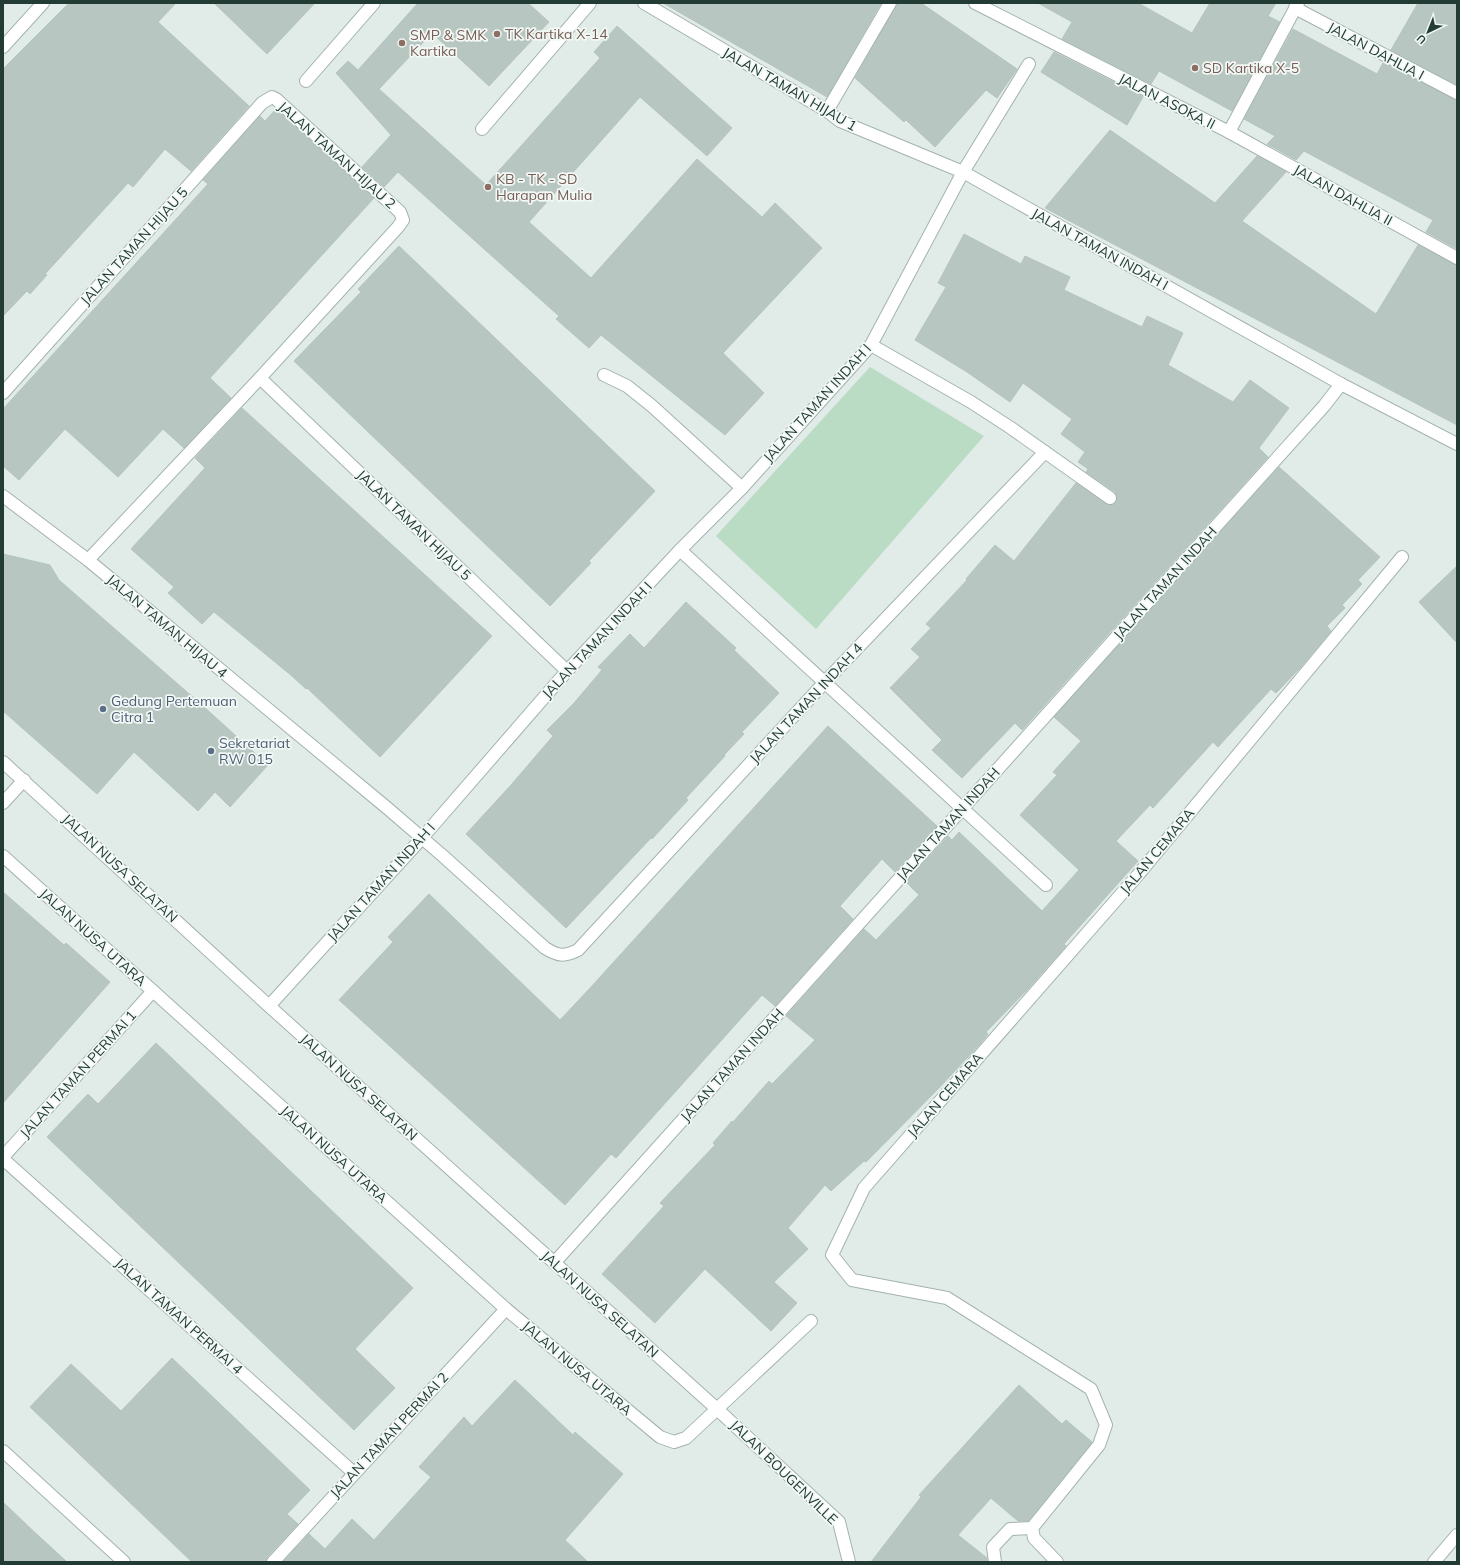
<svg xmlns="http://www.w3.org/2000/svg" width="1460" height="1565" font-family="Mulish,sans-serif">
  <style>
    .green { fill: #badcc4 }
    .building { fill: #b7c6c0; stroke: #b4c5be }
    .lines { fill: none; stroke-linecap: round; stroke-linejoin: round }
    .minor-casing { stroke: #a4b3ae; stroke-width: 14 }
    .minor { stroke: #fff; stroke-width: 12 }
    .education-dot { fill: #8d6e63; stroke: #f2f8f5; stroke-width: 1.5 }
    .service-dot { fill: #5c6f8a; stroke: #f2f8f5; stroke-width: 1.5 }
    .labels { text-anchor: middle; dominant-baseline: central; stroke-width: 3.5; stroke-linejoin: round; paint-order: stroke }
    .education-label { font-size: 14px; fill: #785e54; stroke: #f2f8f5; text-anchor: start }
    .street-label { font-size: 14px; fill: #223c35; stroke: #f2f8f5 }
    .service-label { font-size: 14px; fill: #4e5e75; stroke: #f2f8f5; text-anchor: start }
  </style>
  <rect width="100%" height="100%" fill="#e1ebe7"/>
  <path class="green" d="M870 367 984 436 816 629 716 536Z"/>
  <g class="building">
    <path d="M69 3H176L158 22 249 106 191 171 165 149 133 187 128 183 45 274 47 275 30 294 27 291 3 316V69Z"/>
    <path d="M214 3H315L267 54Z"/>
    <path d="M418 3H528L549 22 489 86 432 33 379 89 486 185 600 58 594 52 617 26 732 128 707 156 640 97 529 222 591 278 697 159 762 217 775 203 822 248 723 353 764 393 725 435 601 335 589 348 556 319 559 316 398 172 384 187 362 167 391 135 336 73 348 61 358 70Z"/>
    <path d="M663 3H881L827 97Z"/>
    <path d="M897 3H921L1017 69 997 98 986 90 935 147 906 120 904 122 855 78Z"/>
    <path d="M1038 3H1138L1192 33 1210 3H1276L1268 16 1280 22 1232 111 1159 71 1151 84 1062 39 1072 22Z"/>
    <path d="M1418 3H1457V85L1391 50Z"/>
    <path d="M1293 29 1377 74 1383 63 1457 100V249L1426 232 1433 220 1304 151 1296 160 1267 144 1275 136 1244 119Z"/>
    <path d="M1054 52 1143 97 1127 125 1041 72Z"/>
    <path d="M276 109 374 198 210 378 231 398 184 448 163 429 118 477 65 429 19 480 3 466V409L208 184 203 180 260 116 265 121Z"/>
    <path d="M1110 130 1215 203 1257 156 1286 172 1242 221 1376 314 1418 245 1457 265V425L1045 208Z"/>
    <path d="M964 234 1021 264 1025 256 1070 277 1064 290 1142 327 1147 316 1183 333 1168 365 1233 402 1250 380 1289 408 1259 448 1268 457 1022 730 1015 723 962 778 932 750 942 740 890 688 920 657 911 649 931 628 926 624 967 580 966 579 995 545 1014 561 1076 483 1109 505 1116 503 1117 498 1115 492 1086 472 1088 469 1078 462 1085 452 1061 434 1072 419 1023 383 1010 402 967 372 915 340 946 287 938 283Z"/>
    <path d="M399 246 655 491 589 561 591 563 550 606 294 361 361 292 358 289Z"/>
    <path d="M242 408 492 636 380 757 307 688 306 689 292 676 214 612 202 624 168 593 174 587 131 549 205 468 195 458Z"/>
    <path d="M1279 467 1380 557 1358 580 1362 584 1342 605 1345 608 1327 626 1331 631 1299 669 1276 693 1271 689 1218 747 1213 742 1153 808 1150 805 1116 841 1138 861 1064 944 1066 946 1027 990 986 1032 988 1034 980 1044 939 1088 866 1162 864 1161 831 1191 825 1185 788 1228 808 1249 774 1282 797 1303 771 1331 705 1269 655 1323 602 1274 664 1206 660 1203 715 1145 713 1143 732 1121 733 1122 769 1081 772 1084 815 1040 786 1016 864 929 876 940 919 895 906 882 948 836 952 840 959 832 1042 911 1079 870 1020 815 1057 775 1053 772 1081 741 1054 717Z"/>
    <path d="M3 554 50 565 59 580 203 706 268 765 230 807 215 792 198 811 134 752 97 794 3 711Z"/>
    <path d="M1457 566V643L1419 602Z"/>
    <path d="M686 602 736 648 734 650 779 693 742 732 744 734 724 755 725 756 686 798 688 800 652 839 651 838 566 928 466 834 511 785 553 736 547 730 574 703 602 670 598 667 630 634 644 648Z"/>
    <path d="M828 726 937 826 895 872 882 859 840 906 853 919 775 1006 762 995 616 1158 611 1154 565 1205 339 1000 393 942 388 937 429 894 560 1020 591 987Z"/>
    <path d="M3 892 64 945 66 943 110 982 3 1103Z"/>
    <path d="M156 1043 413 1288 355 1349 395 1388 354 1430 47 1137 88 1094 98 1104Z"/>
    <path d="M172 1358 310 1490 287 1514 298 1524 267 1557 266 1562H192L30 1407 71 1364 121 1411Z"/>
    <path d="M515 1380 573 1435 575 1432 623 1474 565 1540 588 1562H283L309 1534 325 1549 352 1519 374 1540 431 1477 419 1467 464 1417 472 1426Z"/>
    <path d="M1019 1385 1062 1424 1066 1420 1092 1442 1028 1521H1018L991 1498 958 1535 987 1558V1562H871L921 1497 919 1495Z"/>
    <path d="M3 1502 29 1527 67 1562H3Z"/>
  </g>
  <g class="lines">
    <defs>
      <g id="minor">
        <path d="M644 3 827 111 840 121 963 172 1341 384 1457 444"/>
        <path d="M975 3 1229 132 1298 3"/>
        <path d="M1295 8 1457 93"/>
        <path d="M3 47 43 3"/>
        <path d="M306 81 374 3"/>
        <path d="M827 111 890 3"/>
        <path d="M482 129 590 3"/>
        <path d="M1229 132 1457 258"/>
        <path d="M871 345 971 402 1011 428 1110 498"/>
        <path d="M604 375 627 386 652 406 742 488"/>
        <path d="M260 378 567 671"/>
        <path d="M3 393 262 103 272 97 276 99 400 212 403 220 398 227 260 378 88 560"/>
        <path d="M3 496 88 560 386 807 443 856 545 948C558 956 564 957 578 950L824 683 1045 452"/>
        <path d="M680 550 1046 885"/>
        <path d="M3 762 269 1006 717 1409 839 1522 849 1562"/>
        <path d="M3 803 24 780"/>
        <path d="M3 856 506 1309 660 1437 674 1442 686 1438 811 1321"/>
        <path d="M269 1006 422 838 567 671 680 550 742 488 871 345 963 172 1029 64"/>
        <path d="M3 1157 153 991"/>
        <path d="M3 1159 354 1473"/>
        <path d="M554 1263 1324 406 1341 384"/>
        <path d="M3 1451 124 1562"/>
        <path d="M273 1562 506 1309"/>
        <path d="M995 1562 993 1547 1010 1529 1032 1528"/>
        <path d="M1057 1562 1034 1538 1032 1528 1099 1445 1106 1425 1091 1389 947 1298 852 1280 832 1255 864 1188 1137 876 1402 557"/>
        <path d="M1434 1562 1457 1535"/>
      </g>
    </defs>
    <use href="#minor" class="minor-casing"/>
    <use href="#minor" class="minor"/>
  </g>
  <g class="education-dot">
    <circle cx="497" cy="34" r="4"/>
    <circle cx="402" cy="43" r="4"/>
    <circle cx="1195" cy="68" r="4"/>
    <circle cx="488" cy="187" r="4"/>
  </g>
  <g class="service-dot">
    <circle cx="103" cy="709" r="4"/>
    <circle cx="211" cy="751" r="4"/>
  </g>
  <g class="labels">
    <g class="education-label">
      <text x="505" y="34">TK Kartika X-14</text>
      <text x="410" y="35">SMP &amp; SMK<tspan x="410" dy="16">Kartika</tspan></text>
      <text x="1203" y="68">SD Kartika X-5</text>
      <text x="496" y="179">KB - TK - SD<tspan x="496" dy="16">Harapan Mulia</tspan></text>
    </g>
    <g class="street-label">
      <text transform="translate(1376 51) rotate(28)">JALAN DAHLIA I</text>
      <text transform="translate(790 89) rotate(30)">JALAN TAMAN HIJAU 1</text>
      <text transform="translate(1167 101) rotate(27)">JALAN ASOKA II</text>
      <text transform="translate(337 155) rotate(42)">JALAN TAMAN HIJAU 2</text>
      <text transform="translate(1343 195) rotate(29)">JALAN DAHLIA II</text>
      <text transform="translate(134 246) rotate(-48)">JALAN TAMAN HIJAU 5</text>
      <text transform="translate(1100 249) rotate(29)">JALAN TAMAN INDAH I</text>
      <text transform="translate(817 403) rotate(-48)">JALAN TAMAN INDAH I</text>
      <text transform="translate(414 525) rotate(44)">JALAN TAMAN HIJAU 5</text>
      <text transform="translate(1165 583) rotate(-48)">JALAN TAMAN INDAH</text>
      <text transform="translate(167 626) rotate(40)">JALAN TAMAN HIJAU 4</text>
      <text transform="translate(597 640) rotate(-47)">JALAN TAMAN INDAH I</text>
      <text transform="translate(806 703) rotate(-47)">JALAN TAMAN INDAH 4</text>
      <text transform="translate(948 824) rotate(-48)">JALAN TAMAN INDAH</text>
      <text transform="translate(1157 851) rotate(-50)">JALAN CEMARA</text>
      <text transform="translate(120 868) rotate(43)">JALAN NUSA SELATAN</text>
      <text transform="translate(381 882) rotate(-48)">JALAN TAMAN INDAH I</text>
      <text transform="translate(93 937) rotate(42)">JALAN NUSA UTARA</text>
      <text transform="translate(732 1065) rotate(-48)">JALAN TAMAN INDAH</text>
      <text transform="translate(78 1074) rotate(-48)">JALAN TAMAN PERMAI 1</text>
      <text transform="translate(359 1087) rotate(42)">JALAN NUSA SELATAN</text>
      <text transform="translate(945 1095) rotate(-49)">JALAN CEMARA</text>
      <text transform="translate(334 1154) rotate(42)">JALAN NUSA UTARA</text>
      <text transform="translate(600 1304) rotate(42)">JALAN NUSA SELATAN</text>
      <text transform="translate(179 1316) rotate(42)">JALAN TAMAN PERMAI 4</text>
      <text transform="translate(577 1368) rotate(40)">JALAN NUSA UTARA</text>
      <text transform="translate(389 1435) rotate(-47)">JALAN TAMAN PERMAI 2</text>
      <text transform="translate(784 1472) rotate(44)">JALAN BOUGENVILLE</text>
    </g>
    <g class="service-label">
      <text x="111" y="701">Gedung Pertemuan<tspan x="111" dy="16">Citra 1</tspan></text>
      <text x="219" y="743">Sekretariat<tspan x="219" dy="16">RW 015</tspan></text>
    </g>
  </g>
  <rect width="1460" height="1565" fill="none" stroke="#223c35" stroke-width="8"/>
  <g transform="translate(1428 32) rotate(223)" stroke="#f2f8f5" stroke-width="3" paint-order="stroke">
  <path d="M0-3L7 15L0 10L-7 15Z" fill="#223c35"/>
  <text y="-6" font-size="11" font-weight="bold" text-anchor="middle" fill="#223c35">U</text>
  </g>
</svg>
